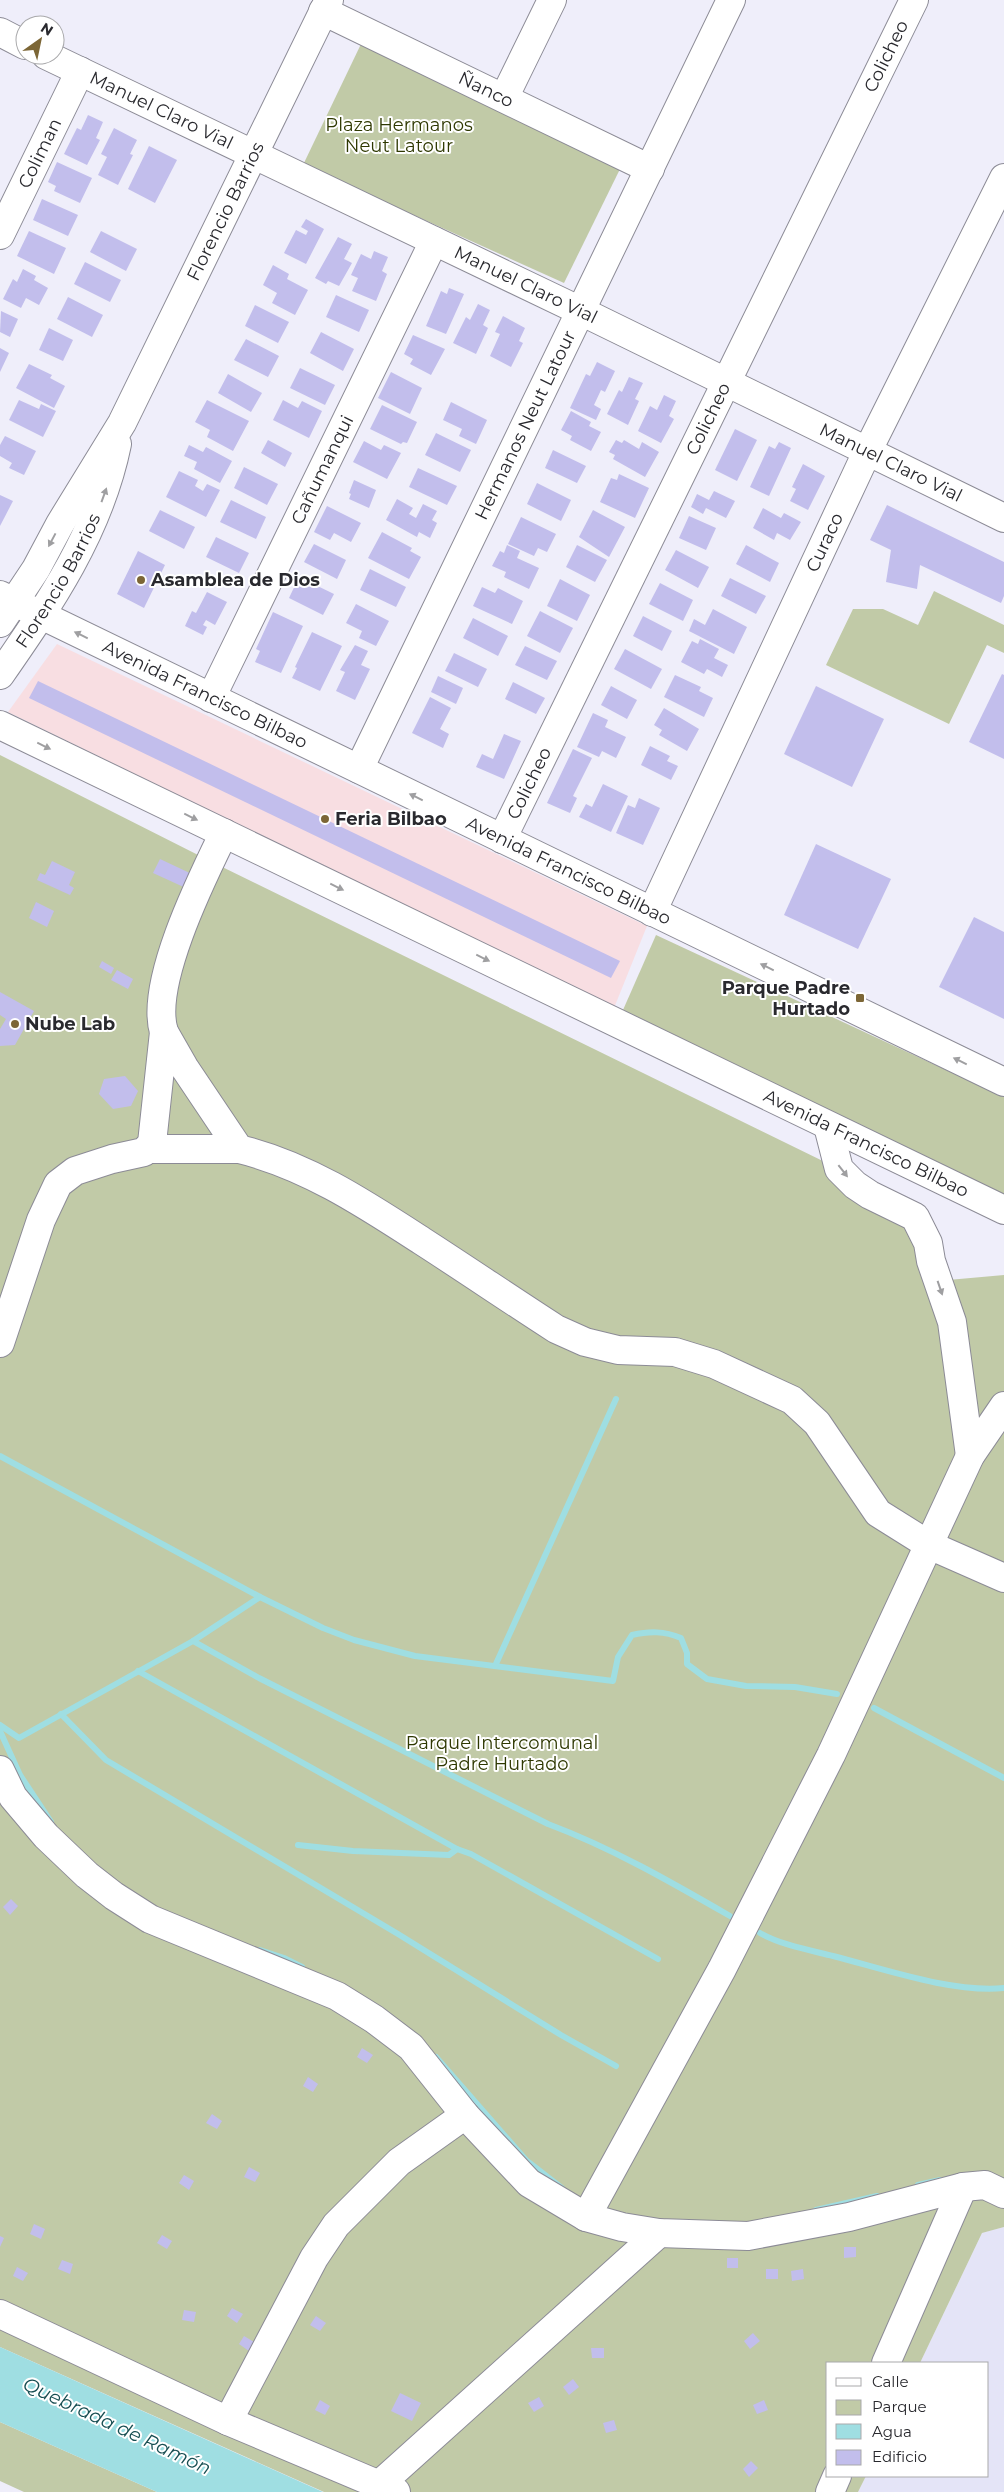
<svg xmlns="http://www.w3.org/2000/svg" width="1004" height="2492" font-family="Montserrat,sans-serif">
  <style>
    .commercial { fill: #f8dee2 }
    .built { fill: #e4e4f7 }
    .green { fill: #c1caa7 }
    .water { fill: #9fdee2 }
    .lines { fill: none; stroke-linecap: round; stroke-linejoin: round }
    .stream { stroke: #9fdee2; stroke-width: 6 }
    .building { fill: #c2beec }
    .minor-casing { stroke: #8c8b96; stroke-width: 30 }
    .major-casing { stroke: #8c8b96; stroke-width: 30 }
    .minor { stroke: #fff; stroke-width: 28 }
    .major { stroke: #fff; stroke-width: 28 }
    .oneway { fill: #9f9fa1 }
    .poi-dot { fill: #7c6636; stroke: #fff; stroke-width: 2 }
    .labels { text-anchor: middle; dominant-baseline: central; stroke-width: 4; stroke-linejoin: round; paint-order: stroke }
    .street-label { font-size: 18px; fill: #29292e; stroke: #fff }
    .park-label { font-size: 18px; fill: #2e3801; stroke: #fff }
    .poi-label { font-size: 18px; font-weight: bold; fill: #29292e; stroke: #fff; text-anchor: start }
    .water-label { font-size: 19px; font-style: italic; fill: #174e52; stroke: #fff }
  </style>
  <rect width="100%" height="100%" fill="#efeefa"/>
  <path class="commercial" d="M57 644 647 926 614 1008 8 712Z"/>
  <path class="built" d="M1004 2227V2492H858L866 2476H988V2363H920L982 2233Z"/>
  <g class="green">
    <path d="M361 44 621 167 564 283 303 165Z"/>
    <path d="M934 591 1004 625V653L987 645 949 724 826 665 853 609H883L918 625Z"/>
    <path d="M0 755 210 861 831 1165 909 1223 937 1281 1004 1275V2227L982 2233 920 2363H828V2476H866L858 2492H324L0 2347Z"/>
    <path d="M656 935 1004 1097V1195L623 1010Z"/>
    <path d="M0 2422 157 2492H24L0 2481Z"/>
  </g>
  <path class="water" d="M0 2347 323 2492H157L0 2422Z"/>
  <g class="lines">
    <g class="stream">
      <path d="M0 1456 260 1597 323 1628 354 1640 415 1656 613 1681 618 1657 632 1635C650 1631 664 1631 681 1638L687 1653V1664L707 1679 746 1686 795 1687 837 1694"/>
      <path d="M193 1641 259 1678 548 1824C612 1848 671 1882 730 1916"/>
      <path d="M495 1666 616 1399"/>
      <path d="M138 1671 457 1849"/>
      <path d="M874 1708 1004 1778"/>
      <path d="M61 1714 106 1760 398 1934 561 2035 616 2066"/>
      <path d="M0 1725 19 1738 193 1641 260 1597"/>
      <path d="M0 1731 20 1775 51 1822"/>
      <path d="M298 1845 353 1851 449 1855 457 1849 471 1854 658 1959"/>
      <path d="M760 1933C781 1945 809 1950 833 1956 884 1969 952 1993 1004 1988"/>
      <path d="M260 1950 284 1958 302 1967"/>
      <path d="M436 2057 526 2160 562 2188"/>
      <path d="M918 2185 940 2180"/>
      <path d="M816 2210 877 2196"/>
    </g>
  </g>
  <g class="building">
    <path d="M88 115 103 122 96 138 100 140 87 165 64 154 77 128 81 130Z"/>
    <path d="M114 128 137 140 130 154 133 155 118 185 98 175 107 157 101 154Z"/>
    <path d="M149 146 177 160 155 203 128 189Z"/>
    <path d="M57 162 92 178 80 203 54 191 56 186 48 182Z"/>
    <path d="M42 199 78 215 68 236 33 220Z"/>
    <path d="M306 219 324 229 306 264 284 253 296 230 306 235 308 231 301 227Z"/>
    <path d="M29 231 66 248 54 274 17 256Z"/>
    <path d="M101 231 137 249 126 271 90 252Z"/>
    <path d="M338 237 352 244 344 259 352 263 339 286 328 281 326 284 315 278Z"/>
    <path d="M374 251 388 257 382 271 387 274 376 301 352 291 358 278 351 275 361 254 371 259Z"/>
    <path d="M85 262 121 280 110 302 74 284Z"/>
    <path d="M273 265 289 274 287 279 308 290 295 315 272 303 277 293 263 285Z"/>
    <path d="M23 269 36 276 34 280 48 288 39 305 26 298 21 308 3 299 13 279 17 282Z"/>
    <path d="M449 288 464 294 446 334 426 326 441 291 447 294Z"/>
    <path d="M336 295 369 310 359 332 326 317Z"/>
    <path d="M68 297 103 315 92 337 57 319Z"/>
    <path d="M478 304 490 310 483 325 488 328 476 354 453 343 466 317 470 320Z"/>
    <path d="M255 305 289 322 278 343 245 326Z"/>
    <path d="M1 311 18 319 10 337 0 332Z"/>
    <path d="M503 316 525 328 519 341 523 343 511 367 490 356 500 334 495 332Z"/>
    <path d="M49 328 73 340 63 361 39 350Z"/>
    <path d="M321 332 354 349 343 371 310 353Z"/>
    <path d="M413 335 445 349 431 375 410 364 413 359 404 354Z"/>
    <path d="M246 339 279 356 268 377 234 360Z"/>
    <path d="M0 348 9 353 0 372Z"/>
    <path d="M597 362 615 371 605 392 601 390 594 405 601 409 596 420 570 408 586 374 590 376Z"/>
    <path d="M29 364 52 375 50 378 65 386 54 408 16 388Z"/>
    <path d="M300 368 335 385 325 405 290 388Z"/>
    <path d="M391 372 422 388 410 414 378 398Z"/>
    <path d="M228 374 262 393 251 412 218 393Z"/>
    <path d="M629 377 643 383 635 399 639 401 628 425 607 414 619 390 622 392Z"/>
    <path d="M664 395 676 401 669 416 674 419 661 443 638 431 650 406 657 410Z"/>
    <path d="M19 400 39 409 41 404 56 411 43 437 9 420Z"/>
    <path d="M207 400 249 421 233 451 207 437 210 430 195 422Z"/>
    <path d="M283 400 298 408 302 401 322 411 309 438 273 420Z"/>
    <path d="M451 402 487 420 476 444 459 436 462 429 443 420Z"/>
    <path d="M382 405 417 422 407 443 403 442 401 444 370 429Z"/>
    <path d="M571 411 591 422 589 426 601 432 591 451 570 440 572 436 561 430Z"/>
    <path d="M735 429 757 440 737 481 715 470Z"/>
    <path d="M436 433 471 450 460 472 425 455Z"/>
    <path d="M5 436 36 451 24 475 9 468 12 463 0 456V445Z"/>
    <path d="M268 440 292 453 285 467 261 453Z"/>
    <path d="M616 440 622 443 624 440 639 449 642 442 659 452 645 477 613 459 615 455 609 452Z"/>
    <path d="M364 441 381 450 384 445 401 453 387 479 353 462Z"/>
    <path d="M779 442 791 448 769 496 750 487 769 446 775 449Z"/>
    <path d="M189 445 203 452 206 447 232 461 220 483 194 469 197 462 184 456Z"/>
    <path d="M553 450 586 466 577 483 545 468Z"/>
    <path d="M803 464 825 476 808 510 790 501 796 489 792 487Z"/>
    <path d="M244 467 278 484 267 505 234 488Z"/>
    <path d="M418 468 457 486 447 505 409 487Z"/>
    <path d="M179 471 198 480 195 486 203 491 207 484 220 490 206 517 166 497Z"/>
    <path d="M619 474 649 488 635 518 600 502 611 478 617 480Z"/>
    <path d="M354 480 376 490 369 508 349 499 351 494 349 493Z"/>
    <path d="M537 483 571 500 561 521 527 504Z"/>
    <path d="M714 491 735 501 726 518 706 508 703 514 691 507 697 494 709 500Z"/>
    <path d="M0 495 13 501 0 526Z"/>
    <path d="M397 499 413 508 409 514 416 518 423 504 437 511 432 520 437 523 430 538 419 532 417 537 386 520Z"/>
    <path d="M231 500 266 517 256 539 220 522Z"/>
    <path d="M887 505 1004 562V596L1001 603 920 565 917 589 886 582 891 550 870 540Z"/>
    <path d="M327 506 361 523 351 542 334 533 330 540 314 532Z"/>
    <path d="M763 508 781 518 784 513 801 522 790 540 777 533 774 540 753 528Z"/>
    <path d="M160 510 195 527 184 549 149 531Z"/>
    <path d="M593 510 625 527 609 557 579 537Z"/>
    <path d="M689 516 716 528 706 550 679 538Z"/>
    <path d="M521 517 556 534 547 552 538 548 534 556 508 544Z"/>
    <path d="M382 532 412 548 410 551 421 557 409 579 368 558Z"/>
    <path d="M216 537 249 553 239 573 206 557Z"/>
    <path d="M314 544 346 560 337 579 304 562Z"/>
    <path d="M507 545 520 551 517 558 539 568 529 589 504 577 506 572 492 566 500 551 504 553Z"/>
    <path d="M577 545 607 560 595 582 566 567Z"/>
    <path d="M746 545 779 563 770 582 736 564Z"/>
    <path d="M676 550 709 567 698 588 665 570Z"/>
    <path d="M138 551 165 565 144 608 117 594Z"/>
    <path d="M370 569 406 587 396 607 360 590Z"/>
    <path d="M299 577 334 594 323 615 289 598Z"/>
    <path d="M730 578 766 596 756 614 721 596Z"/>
    <path d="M560 579 590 595 577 621 547 606Z"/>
    <path d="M660 583 693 600 683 621 649 604Z"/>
    <path d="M482 587 495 593 498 588 523 601 512 624 473 606Z"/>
    <path d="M207 592 227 602 215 625 206 620 203 625 207 627 203 635 185 626 192 611 196 613Z"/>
    <path d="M356 604 389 621 376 646 359 638 362 631 346 623Z"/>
    <path d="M713 609 747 627 734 654 689 631 694 619 705 625Z"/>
    <path d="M540 611 573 628 560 653 527 636Z"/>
    <path d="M273 612 303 626 281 673 255 662 260 651 256 649Z"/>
    <path d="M643 616 672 631 662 651 633 636Z"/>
    <path d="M473 618 508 636 498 656 463 638Z"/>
    <path d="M312 632 342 646 320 691 292 678 297 668 295 667Z"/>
    <path d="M700 639 719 649 714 658 728 665 722 677 707 669 704 674 681 662 692 641 698 644Z"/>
    <path d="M355 645 368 651 361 665 370 669 355 700 336 691 345 672 340 670Z"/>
    <path d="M525 646 557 661 547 680 515 665Z"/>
    <path d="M625 649 662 669 651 689 614 669Z"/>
    <path d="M454 653 487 669 478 687 445 671Z"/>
    <path d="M1002 674 1004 675V759L969 742Z"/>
    <path d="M675 675 701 687 699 691 713 698 704 717 664 697Z"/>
    <path d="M438 676 463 688 456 704 431 692Z"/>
    <path d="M38 681 620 961 611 978 29 698Z"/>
    <path d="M513 682 545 698 536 714 505 699Z"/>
    <path d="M611 686 637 700 627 719 601 705Z"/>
    <path d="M816 686 884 719 852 787 784 754Z"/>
    <path d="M430 697 451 708 440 729 449 734 443 748 412 733Z"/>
    <path d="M664 708 699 729 687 751 659 735 662 730 654 725Z"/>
    <path d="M593 713 608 720 605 727 626 737 616 758 602 751 599 757 577 747Z"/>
    <path d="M504 734 521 741 504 779 476 767 482 754 493 759Z"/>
    <path d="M650 746 670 756 667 761 678 766 671 780 641 765Z"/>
    <path d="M573 749 592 758 573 796 577 798 570 813 547 803Z"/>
    <path d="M603 784 628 796 611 832 579 817 586 804 592 807Z"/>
    <path d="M639 798 660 808 643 845 616 833 628 805 635 808Z"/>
    <path d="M816 844 891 879 858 949 784 915Z"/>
    <path d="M160 859 194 875 188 889 153 873Z"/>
    <path d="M52 861 75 872 69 885 74 888 70 895 37 880 40 873 45 875Z"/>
    <path d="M36 902 54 911 47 927 29 918Z"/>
    <path d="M974 917 1004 932V1019L939 987Z"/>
    <path d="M102 961 114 968 111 974 99 967Z"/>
    <path d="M117 970 133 979 128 989 111 980Z"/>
    <path d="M0 992 34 1011 15 1045 0 1046V1029L6 1019 0 1015Z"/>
    <path d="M125 1076 138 1091 131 1106 113 1109 99 1094 104 1079Z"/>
    <path d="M11 1899 18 1906 10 1915 3 1907Z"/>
    <path d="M362 2048 373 2055 367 2063 357 2057Z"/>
    <path d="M308 2077 318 2084 313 2092 303 2086Z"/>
    <path d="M212 2114 222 2121 217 2129 206 2123Z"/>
    <path d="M249 2167 260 2173 255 2182 244 2177Z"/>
    <path d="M184 2175 194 2181 189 2190 179 2183Z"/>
    <path d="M34 2224 45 2229 41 2239 30 2234Z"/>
    <path d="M162 2235 172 2241 167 2249 157 2243Z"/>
    <path d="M0 2236 4 2238 0 2247Z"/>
    <path d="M844 2247H856V2257L844 2258Z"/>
    <rect x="727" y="2258" width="11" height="10"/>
    <path d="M62 2260 73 2264 70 2274 58 2269Z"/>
    <path d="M17 2267 28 2273 23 2281 13 2276Z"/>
    <rect x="766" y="2269" width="12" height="10"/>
    <path d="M803 2269 804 2279 792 2281 791 2271Z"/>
    <path d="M232 2308 243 2314 237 2323 227 2316Z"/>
    <path d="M184 2310 196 2312 194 2322 182 2320Z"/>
    <path d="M316 2316 326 2323 320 2331 310 2325Z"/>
    <path d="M753 2333 760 2341 750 2349 744 2341Z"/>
    <path d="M244 2336 254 2342 249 2351 239 2344Z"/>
    <path d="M591 2348H604V2358H592Z"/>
    <path d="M573 2379 579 2387 569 2395 563 2387Z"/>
    <path d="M400 2393 421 2403 412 2421 391 2411Z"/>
    <path d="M539 2397 544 2406 534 2412 528 2403Z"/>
    <path d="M320 2400 330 2406 325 2415 315 2410Z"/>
    <path d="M764 2400 768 2410 757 2414 753 2405Z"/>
    <path d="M614 2420 617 2430 606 2433 603 2423Z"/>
    <path d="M751 2461 758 2468 749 2477 743 2469Z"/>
  </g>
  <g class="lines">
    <defs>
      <g id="minor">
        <path id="s1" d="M323 11 650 169"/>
        <path d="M0 32 25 45"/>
        <path id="s2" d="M46 55 593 317 1004 518"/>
        <path d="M504 98 552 0"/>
        <path id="s3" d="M0 235 80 71"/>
        <path id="s4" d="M211 698 434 241"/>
        <path id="s5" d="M359 769 731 0"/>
        <path id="s6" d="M502 839 914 0"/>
        <path id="s7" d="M652 912 867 452 1004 178"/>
        <path d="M164 1032C149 984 202 878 224 833"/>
        <path d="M828 1126 839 1169 855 1185 870 1195 915 1217 928 1243 931 1261 952 1322 970 1456"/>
        <path d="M149 1149H239"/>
        <path d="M0 1343 41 1220 58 1184 75 1171 112 1159 144 1152 152 1143 164 1032 184 1067 239 1149C306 1165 365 1204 422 1241 467 1270 511 1300 556 1329L585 1342 618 1350 675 1352 714 1364 792 1400 817 1423 878 1513 929 1545 1004 1578"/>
        <path d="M0 1770 13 1797 46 1836 87 1875 114 1896 150 1919 337 1996 374 2019 411 2047 465 2115 529 2183 586 2217 622 2227 659 2233 748 2236 849 2217 963 2187 985 2185 1004 2194"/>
        <path d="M586 2217 722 1969 831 1755 970 1456 1004 1406"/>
        <path d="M0 2314 228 2421 396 2492"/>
        <path d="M886 2363 963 2187"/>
        <path d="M228 2421 314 2258 336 2225 399 2162 465 2115"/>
        <path d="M379 2485 659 2233"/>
        <path d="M830 2492 837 2476"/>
      </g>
      <g id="major">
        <path id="s8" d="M0 595 1004 1082"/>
        <path id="s9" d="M0 623 36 569 60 524 122 423 329 0"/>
        <path id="s10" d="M0 675C50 603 99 532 117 444"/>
        <path id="s11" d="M0 725 1004 1210"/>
      </g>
    </defs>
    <use href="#minor" class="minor-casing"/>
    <use href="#major" class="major-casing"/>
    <use href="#minor" class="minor"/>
    <use href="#major" class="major"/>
  </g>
  <defs><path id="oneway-solid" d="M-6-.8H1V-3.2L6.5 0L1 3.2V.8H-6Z" transform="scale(1.25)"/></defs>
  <g class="oneway">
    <use href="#oneway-solid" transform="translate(104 495) rotate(-70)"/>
    <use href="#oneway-solid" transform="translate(52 540) rotate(118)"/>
    <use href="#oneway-solid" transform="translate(81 635) rotate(-154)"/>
    <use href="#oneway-solid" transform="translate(44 746) rotate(26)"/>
    <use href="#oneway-solid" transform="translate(416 797) rotate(-154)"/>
    <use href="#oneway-solid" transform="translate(191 817) rotate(26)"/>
    <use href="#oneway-solid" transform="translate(337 887) rotate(26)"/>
    <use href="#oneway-solid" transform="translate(483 958) rotate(26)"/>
    <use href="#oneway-solid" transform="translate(767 967) rotate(-154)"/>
    <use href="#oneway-solid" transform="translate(960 1061) rotate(-154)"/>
    <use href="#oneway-solid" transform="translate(843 1171) rotate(52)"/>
    <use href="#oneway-solid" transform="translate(940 1288) rotate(71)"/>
  </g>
  <g class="poi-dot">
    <circle cx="141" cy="580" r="5"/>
    <circle cx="325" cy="819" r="5"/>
    <rect x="855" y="993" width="10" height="10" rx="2.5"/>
    <circle cx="15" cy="1024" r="5"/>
  </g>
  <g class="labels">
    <g class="street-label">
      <text stroke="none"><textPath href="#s6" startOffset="872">Colicheo</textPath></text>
      <text stroke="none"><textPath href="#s1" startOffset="181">Ñanco</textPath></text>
      <text stroke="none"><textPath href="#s2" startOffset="128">Manuel Claro Vial</textPath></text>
      <text stroke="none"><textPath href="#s3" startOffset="91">Coliman</textPath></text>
      <text stroke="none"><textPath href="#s9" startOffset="470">Florencio Barrios</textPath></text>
      <text stroke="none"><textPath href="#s2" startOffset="532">Manuel Claro Vial</textPath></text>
      <text stroke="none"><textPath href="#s6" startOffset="468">Colicheo</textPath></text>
      <text stroke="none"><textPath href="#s5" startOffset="382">Hermanos Neut Latour</textPath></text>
      <text stroke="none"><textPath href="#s2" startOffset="938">Manuel Claro Vial</textPath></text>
      <text stroke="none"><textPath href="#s4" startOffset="254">Cañumanqui</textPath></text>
      <text stroke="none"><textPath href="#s7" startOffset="408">Curaco</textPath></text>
      <text stroke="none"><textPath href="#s10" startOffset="111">Florencio Barrios</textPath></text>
      <text stroke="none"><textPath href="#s8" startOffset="228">Avenida Francisco Bilbao</textPath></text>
      <text stroke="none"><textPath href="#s6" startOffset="62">Colicheo</textPath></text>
      <text stroke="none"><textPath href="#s8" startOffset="632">Avenida Francisco Bilbao</textPath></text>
      <text stroke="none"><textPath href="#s11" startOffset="962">Avenida Francisco Bilbao</textPath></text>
    </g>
    <g class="park-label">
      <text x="399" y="125">Plaza Hermanos<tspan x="399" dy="21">Neut Latour</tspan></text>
      <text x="502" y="1743">Parque Intercomunal<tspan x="502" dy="21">Padre Hurtado</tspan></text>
    </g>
    <g class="poi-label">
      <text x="151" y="580">Asamblea de Dios</text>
      <text x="335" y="819">Feria Bilbao</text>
      <text x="850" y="988" text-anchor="end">Parque Padre<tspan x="850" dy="21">Hurtado</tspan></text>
      <text x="25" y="1024">Nube Lab</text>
    </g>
    <g class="water-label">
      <text transform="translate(117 2426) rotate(25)">Quebrada de Ramón</text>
    </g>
  </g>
  <rect x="826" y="2362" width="162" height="115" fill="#ffffff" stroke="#a9a9ab"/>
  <rect x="836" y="2378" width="25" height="8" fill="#ffffff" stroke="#a9a9ab"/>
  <text x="872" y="2387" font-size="15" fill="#29292e">Calle</text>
  <rect x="836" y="2400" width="25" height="15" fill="#c1caa7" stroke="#a9a9ab"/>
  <text x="872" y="2412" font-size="15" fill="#29292e">Parque</text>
  <rect x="836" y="2424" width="25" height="15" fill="#9fdee2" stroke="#a9a9ab"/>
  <text x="872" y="2437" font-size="15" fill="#29292e">Agua</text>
  <rect x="836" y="2450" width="25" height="15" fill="#c2beec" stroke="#a9a9ab"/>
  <text x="872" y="2462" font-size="15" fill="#29292e">Edificio</text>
  <g transform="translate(40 40) rotate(33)"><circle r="24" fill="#ffffff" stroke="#a9a9ab"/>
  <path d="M0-4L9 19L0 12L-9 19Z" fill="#7c6636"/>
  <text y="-8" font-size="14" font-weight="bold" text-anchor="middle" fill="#29292e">N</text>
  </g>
</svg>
